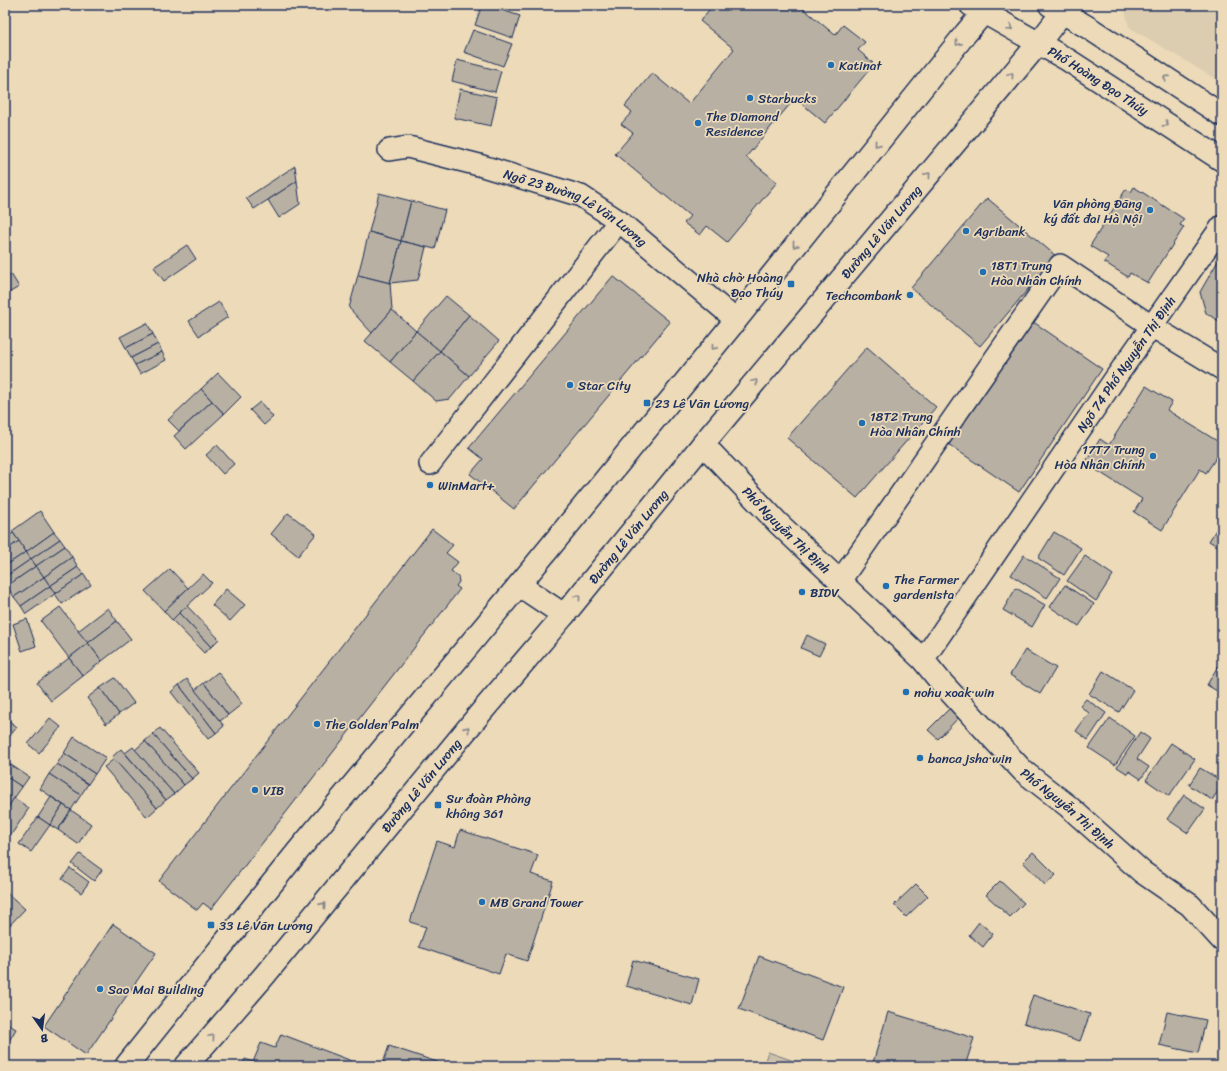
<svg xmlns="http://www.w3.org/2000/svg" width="1227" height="1071" font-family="Sriracha,sans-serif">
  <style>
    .built { fill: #dccdb1 }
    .pitch { fill: #cec1ab; stroke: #747884 }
    .building { fill: #b8b0a2; stroke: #1b2f5e }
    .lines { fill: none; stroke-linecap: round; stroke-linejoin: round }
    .street-casing { stroke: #1b2f5e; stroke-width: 24 }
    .secondary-casing { stroke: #1b2f5e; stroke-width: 25 }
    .primary-casing { stroke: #1b2f5e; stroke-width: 25 }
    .street { stroke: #ecdab8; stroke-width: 21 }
    .secondary { stroke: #ecdab8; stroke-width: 22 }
    .primary { stroke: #ecdab8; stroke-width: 22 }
    .oneway { stroke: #84848b }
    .poi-dot { fill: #1f6fb2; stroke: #ecdab8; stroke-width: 1.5 }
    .labels { text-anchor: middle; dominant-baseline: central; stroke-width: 3.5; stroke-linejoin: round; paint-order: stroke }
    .poi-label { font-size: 13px; fill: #1b2f5e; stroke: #ecdab8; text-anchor: start }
    .street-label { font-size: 13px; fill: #1b2f5e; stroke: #ecdab8 }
  </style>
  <rect width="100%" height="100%" fill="#ecdab8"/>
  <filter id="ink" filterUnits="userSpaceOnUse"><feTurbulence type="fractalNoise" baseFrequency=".025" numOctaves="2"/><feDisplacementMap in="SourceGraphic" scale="8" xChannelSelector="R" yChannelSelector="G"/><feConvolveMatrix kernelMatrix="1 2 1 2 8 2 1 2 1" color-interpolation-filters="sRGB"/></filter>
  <g filter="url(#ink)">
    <path class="built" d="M1124 5H1222V83L1129 27Z"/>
    <path class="pitch" d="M768 1052 808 1066H763Z"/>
    <g class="building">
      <path d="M482 5H486L520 16 513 38 475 25Z"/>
      <path d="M713 5H799L835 35 843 25 865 42 858 50 874 64 825 123 795 98 746 157 777 182 727 242 707 226 700 235 684 223 690 216 615 154 633 133 621 124 632 112 625 106 652 73 689 104 734 49 700 21Z"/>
      <path d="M473 30 512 44 503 66 464 52Z"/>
      <path d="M457 60 501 71 495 92 452 81Z"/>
      <path d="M460 89 497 97 491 126 454 118Z"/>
      <path d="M295 166 297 181 254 209 246 198Z"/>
      <path d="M297 181 300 204 279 218 268 200Z"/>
      <path d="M1134 187 1184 219 1180 225 1184 227 1148 283 1130 273 1128 277 1104 262 1108 257 1090 246 1126 189 1131 192Z"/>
      <path d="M379 193 411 201 401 241 369 232Z"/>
      <path d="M987 198 1056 256 980 346 911 288Z"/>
      <path d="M411 201 445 210 435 249 401 241Z"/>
      <path d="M369 232 401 241 390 283 358 275Z"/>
      <path d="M401 241 426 247 418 280 390 283Z"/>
      <path d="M187 245 196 259 164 281 154 267Z"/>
      <path d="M1222 254V323L1206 313 1200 292Z"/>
      <path d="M11 274 19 287 5 295V277Z"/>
      <path d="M358 275 390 283 392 310 372 333 349 308Z"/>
      <path d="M613 276 670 322 514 509 470 474 483 459 469 448Z"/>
      <path d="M446 296 469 315 440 351 416 331Z"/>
      <path d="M219 302 228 317 199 336 189 321Z"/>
      <path d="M392 310 416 331 390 362 365 341Z"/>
      <path d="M469 315 499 341 469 376 440 351Z"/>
      <path d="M1032 321 1102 369 1019 492 948 444Z"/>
      <path d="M147 323 153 334 126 348 120 337Z"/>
      <path d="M416 331 440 351 413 381 390 362Z"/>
      <path d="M153 334 158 344 131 358 126 348Z"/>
      <path d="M158 344 162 352 135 365 131 358Z"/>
      <path d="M867 347 936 407 857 498 787 438Z"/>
      <path d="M440 351 469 376 450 399 436 401 413 381Z"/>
      <path d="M162 352 166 360 140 374 135 365Z"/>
      <path d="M218 373 241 397 224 414 201 389Z"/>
      <path d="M1146 386 1172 402 1167 410 1222 444V449L1206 473 1200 469 1162 530 1134 512 1142 499 1085 463 1100 439 1109 445Z"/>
      <path d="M201 389 212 401 179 431 168 420Z"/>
      <path d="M212 401 224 414 186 449 174 436Z"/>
      <path d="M260 402 273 417 264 425 250 410Z"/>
      <path d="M217 445 234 464 223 474 206 455Z"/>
      <path d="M40 511 54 532 26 552 12 531Z"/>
      <path d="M288 513 316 534 298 556 271 534Z"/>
      <path d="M1222 520V549L1209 541Z"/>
      <path d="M432 529 453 545 446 553 458 562 451 571 458 576 459 582 456 586 460 589 211 909 203 903 197 910 159 881Z"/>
      <path d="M54 532 60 539 31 559 26 552Z"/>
      <path d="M1054 532 1081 548 1064 575 1038 558Z"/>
      <path d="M13 533 19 541 5 551V538Z"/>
      <path d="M60 539 65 546 36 566 31 559Z"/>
      <path d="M19 541 26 552 5 566V551Z"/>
      <path d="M65 546 72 557 44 577 36 566Z"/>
      <path d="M26 552 31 559 5 577V566Z"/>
      <path d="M1024 555 1060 578 1047 598 1011 575Z"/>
      <path d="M1085 556 1113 575 1096 601 1067 581Z"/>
      <path d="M72 557 78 567 50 586 44 577Z"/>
      <path d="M31 559 36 566 7 586 5 584V577Z"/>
      <path d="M36 566 44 577 14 597 7 586Z"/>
      <path d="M78 567 84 574 55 594 50 586Z"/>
      <path d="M170 569 188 588 164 611 145 591Z"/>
      <path d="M84 574 91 585 62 604 55 594Z"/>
      <path d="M203 574 212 583 172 620 164 611Z"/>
      <path d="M44 577 50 586 21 606 14 597Z"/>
      <path d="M1065 585 1094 604 1079 626 1050 607Z"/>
      <path d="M50 586 55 594 26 614 21 606Z"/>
      <path d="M1016 588 1045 605 1032 627 1003 610Z"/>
      <path d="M226 589 245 605 230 621 212 605Z"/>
      <path d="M187 606 219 639 211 647 179 613Z"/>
      <path d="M60 607 88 643 69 658 41 621Z"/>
      <path d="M108 608 117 621 88 643 78 631Z"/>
      <path d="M179 613 211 647 204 653 172 620Z"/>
      <path d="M27 619 36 646 22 651 13 624Z"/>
      <path d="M117 621 131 639 102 661 88 643Z"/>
      <path d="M807 635 825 644 819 656 801 648Z"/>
      <path d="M88 643 102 661 83 676 69 658Z"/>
      <path d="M1025 650 1056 668 1040 694 1010 675Z"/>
      <path d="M69 658 83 676 51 701 37 683Z"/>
      <path d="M1222 659V694L1207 685Z"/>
      <path d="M1103 671 1133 690 1119 712 1089 694Z"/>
      <path d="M218 672 242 704 228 715 204 683Z"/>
      <path d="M115 678 134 703 119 714 100 688Z"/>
      <path d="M187 679 224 726 216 733 179 685Z"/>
      <path d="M204 683 228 715 220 721 195 690Z"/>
      <path d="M179 685 216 733 208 739 171 692Z"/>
      <path d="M100 688 119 714 106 724 87 698Z"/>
      <path d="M1086 699 1106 713 1088 740 1076 731 1089 713 1080 706Z"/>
      <path d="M953 705 962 714 938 739 928 730Z"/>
      <path d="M50 718 61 727 39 753 28 744Z"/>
      <path d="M1110 718 1135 736 1115 765 1089 748Z"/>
      <path d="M8 720 17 727 5 742V724Z"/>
      <path d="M160 728 199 773 192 779 153 734Z"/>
      <path d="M1140 732 1150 739 1137 759 1149 767 1141 779 1129 771 1128 774 1117 767Z"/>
      <path d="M153 734 192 779 184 785 145 741Z"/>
      <path d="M74 737 106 758 95 774 64 753Z"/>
      <path d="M145 741 184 785 174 794 135 750Z"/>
      <path d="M1171 743 1195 759 1169 796 1146 780Z"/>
      <path d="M133 747 174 794 166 800 125 753Z"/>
      <path d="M121 749 166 800 157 808 112 757Z"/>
      <path d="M64 753 95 774 88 784 57 764Z"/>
      <path d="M114 759 157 808 147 817 104 767Z"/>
      <path d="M5 761 29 777 22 787 5 776Z"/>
      <path d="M57 764 88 784 81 795 49 774Z"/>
      <path d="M1200 768 1222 781V785L1212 800 1189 785Z"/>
      <path d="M49 774 81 795 71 810 40 789Z"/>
      <path d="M7 777 22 787 8 807 5 805V780Z"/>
      <path d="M1184 795 1205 809 1188 833 1167 819Z"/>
      <path d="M51 797 63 805 50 825 38 817Z"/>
      <path d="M14 798 29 808 11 835 5 831V812Z"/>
      <path d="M63 805 71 810 58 830 50 825Z"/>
      <path d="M71 810 91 824 78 844 58 830Z"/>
      <path d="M38 817 50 825 31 852 19 844Z"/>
      <path d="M460 830 538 855 531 874 553 881 527 961 506 954 499 974 419 947 426 927 410 922 437 841 455 847Z"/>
      <path d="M1033 852 1056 875 1045 885 1023 862Z"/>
      <path d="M80 854 102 870 94 881 72 864Z"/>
      <path d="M70 868 89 882 81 893 62 879Z"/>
      <path d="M1000 881 1024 903 1010 917 986 895Z"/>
      <path d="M916 884 928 896 906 917 894 905Z"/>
      <path d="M5 891 25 909 5 930Z"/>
      <path d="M979 922 993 934 983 947 969 935Z"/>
      <path d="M113 924 156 953 86 1055 44 1026Z"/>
      <path d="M759 956 843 987 823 1040 739 1009Z"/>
      <path d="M633 960 699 979 692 1005 626 986Z"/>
      <path d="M1033 995 1090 1014 1080 1041 1024 1023Z"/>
      <path d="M888 1012 974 1038 965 1066H872Z"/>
      <path d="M1167 1012 1206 1020 1198 1053 1159 1045Z"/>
      <path d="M5 1023 16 1029 5 1048Z"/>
      <path d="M281 1034 365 1066H242L245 1059 253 1062 261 1043 275 1048Z"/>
      <path d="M389 1046 449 1066H382Z"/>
    </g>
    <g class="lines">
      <defs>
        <g id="street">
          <path id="s1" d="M389 150 408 147 479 165 581 196 619 221 736 320"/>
          <path d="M430 464 619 221"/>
          <path d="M840 581 1060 265 1153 327 1222 369"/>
          <path id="s2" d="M923 660 1114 380 1222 226"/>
        </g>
        <g id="secondary">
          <path id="s3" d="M971 5 1068 60 1222 160"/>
          <path d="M1050 5 1089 28 1222 115"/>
          <path id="s4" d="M703 444 778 523 923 660 941 682 1023 771 1068 806 1142 872 1190 905 1222 940"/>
        </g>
        <g id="primary">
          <path d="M519 585 564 615"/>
          <path d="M126 1066 298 851 519 585 736 320 966 33 990 5"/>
          <path id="s5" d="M186 1066 264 976 478 716 564 615 703 444 1038 44 1068 5"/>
        </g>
      </defs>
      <use href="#street" class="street-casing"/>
      <use href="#secondary" class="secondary-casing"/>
      <use href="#primary" class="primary-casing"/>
      <use href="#street" class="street"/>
      <use href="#secondary" class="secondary"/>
      <use href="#primary" class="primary"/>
    </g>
    <defs><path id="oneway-chevron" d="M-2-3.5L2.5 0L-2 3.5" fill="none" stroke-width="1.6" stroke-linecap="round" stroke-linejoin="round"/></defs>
    <g class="oneway">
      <use href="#oneway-chevron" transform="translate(1010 28) rotate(30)"/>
      <use href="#oneway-chevron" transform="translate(958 43) rotate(129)"/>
      <use href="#oneway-chevron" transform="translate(1011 75) rotate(-50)"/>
      <use href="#oneway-chevron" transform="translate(1166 78) rotate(-147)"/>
      <use href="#oneway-chevron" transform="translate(1166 124) rotate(33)"/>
      <use href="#oneway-chevron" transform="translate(877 144) rotate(129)"/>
      <use href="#oneway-chevron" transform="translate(928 175) rotate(-50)"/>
      <use href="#oneway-chevron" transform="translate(795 245) rotate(129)"/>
      <use href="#oneway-chevron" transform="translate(714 347) rotate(129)"/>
      <use href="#oneway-chevron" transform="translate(755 382) rotate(-50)"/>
      <use href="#oneway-chevron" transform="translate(578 597) rotate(-51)"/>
      <use href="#oneway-chevron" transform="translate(467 729) rotate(-51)"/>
      <use href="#oneway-chevron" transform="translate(323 905) rotate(-51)"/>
      <use href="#oneway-chevron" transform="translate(212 1037) rotate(-49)"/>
    </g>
  </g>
  <g class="poi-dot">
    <circle cx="831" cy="65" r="4"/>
    <circle cx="750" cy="98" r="4"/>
    <circle cx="698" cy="123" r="4"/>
    <circle cx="1150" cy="210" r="4"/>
    <circle cx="966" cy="231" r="4"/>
    <circle cx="983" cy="272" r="4"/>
    <rect x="787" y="280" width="8" height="8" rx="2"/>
    <circle cx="910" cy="295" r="4"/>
    <circle cx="570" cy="385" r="4"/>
    <rect x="643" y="399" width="8" height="8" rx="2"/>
    <circle cx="862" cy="423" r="4"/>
    <circle cx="1153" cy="456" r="4"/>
    <circle cx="430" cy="485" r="4"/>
    <circle cx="886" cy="586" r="4"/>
    <circle cx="802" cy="592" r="4"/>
    <circle cx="906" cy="692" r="4"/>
    <circle cx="317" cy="724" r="4"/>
    <circle cx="920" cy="758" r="4"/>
    <circle cx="255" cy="790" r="4"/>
    <rect x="434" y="801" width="8" height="8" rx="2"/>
    <circle cx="482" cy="902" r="4"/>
    <rect x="207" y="921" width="8" height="8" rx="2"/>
    <circle cx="100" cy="989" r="4"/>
  </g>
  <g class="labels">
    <g class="poi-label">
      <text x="839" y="65">Katinat</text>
      <text x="758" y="98">Starbucks</text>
      <text x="706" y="116">The Diamond<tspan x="706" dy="15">Residence</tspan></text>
      <text x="1142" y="203" text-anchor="end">Văn phòng Đăng<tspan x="1142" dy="15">ký đất đai Hà Nội</tspan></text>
      <text x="974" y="231">Agribank</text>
      <text x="991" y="265">18T1 Trung<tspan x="991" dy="15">Hòa Nhân Chính</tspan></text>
      <text x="783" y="277" text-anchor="end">Nhà chờ Hoàng<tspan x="783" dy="15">Đạo Thúy</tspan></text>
      <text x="902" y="295" text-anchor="end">Techcombank</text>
      <text x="578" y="385">Star City</text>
      <text x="655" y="403">23 Lê Văn Lương</text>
      <text x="870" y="416">18T2 Trung<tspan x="870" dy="15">Hòa Nhân Chính</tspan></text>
      <text x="1145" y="449" text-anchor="end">17T7 Trung<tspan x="1145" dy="15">Hòa Nhân Chính</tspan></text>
      <text x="438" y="485">WinMart+</text>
      <text x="894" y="579">The Farmer<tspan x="894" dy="15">gardenista</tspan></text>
      <text x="810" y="592">BIDV</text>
      <text x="914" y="692">nohu xoak·win</text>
      <text x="325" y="724">The Golden Palm</text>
      <text x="928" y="758">banca jsha·win</text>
      <text x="263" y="790">VIB</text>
      <text x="446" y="798">Sư đoàn Phòng<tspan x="446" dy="15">không 361</tspan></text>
      <text x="490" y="902">MB Grand Tower</text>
      <text x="219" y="925">33 Lê Văn Lương</text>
      <text x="108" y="989">Sao Mai Building</text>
    </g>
    <g class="street-label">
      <text stroke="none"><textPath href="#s3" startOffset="148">Phố Hoàng Đạo Thúy</textPath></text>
      <text stroke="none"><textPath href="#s1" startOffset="199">Ngõ 23 Đường Lê Văn Lương</textPath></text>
      <text stroke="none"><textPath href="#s5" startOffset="1086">Đường Lê Văn Lương</textPath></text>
      <text stroke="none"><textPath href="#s2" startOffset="359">Ngõ 74 Phố Nguyễn Thị Định</textPath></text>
      <text stroke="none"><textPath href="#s4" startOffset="120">Phố Nguyễn Thị Định</textPath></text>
      <text stroke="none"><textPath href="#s5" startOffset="690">Đường Lê Văn Lương</textPath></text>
      <text stroke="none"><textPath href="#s5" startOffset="366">Đường Lê Văn Lương</textPath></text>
      <text stroke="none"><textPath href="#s4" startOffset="516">Phố Nguyễn Thị Định</textPath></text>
    </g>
  </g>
  <rect width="1227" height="1071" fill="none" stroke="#ecdab8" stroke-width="20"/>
  <rect x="10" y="10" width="1207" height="1051" fill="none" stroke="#1b2f5e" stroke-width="1.5" filter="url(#ink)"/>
  <g transform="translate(42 1029) rotate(166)" stroke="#ecdab8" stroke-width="3" paint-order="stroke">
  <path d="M0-3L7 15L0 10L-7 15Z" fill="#1b2f5e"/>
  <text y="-6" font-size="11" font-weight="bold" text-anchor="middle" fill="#1b2f5e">B</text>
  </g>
</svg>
